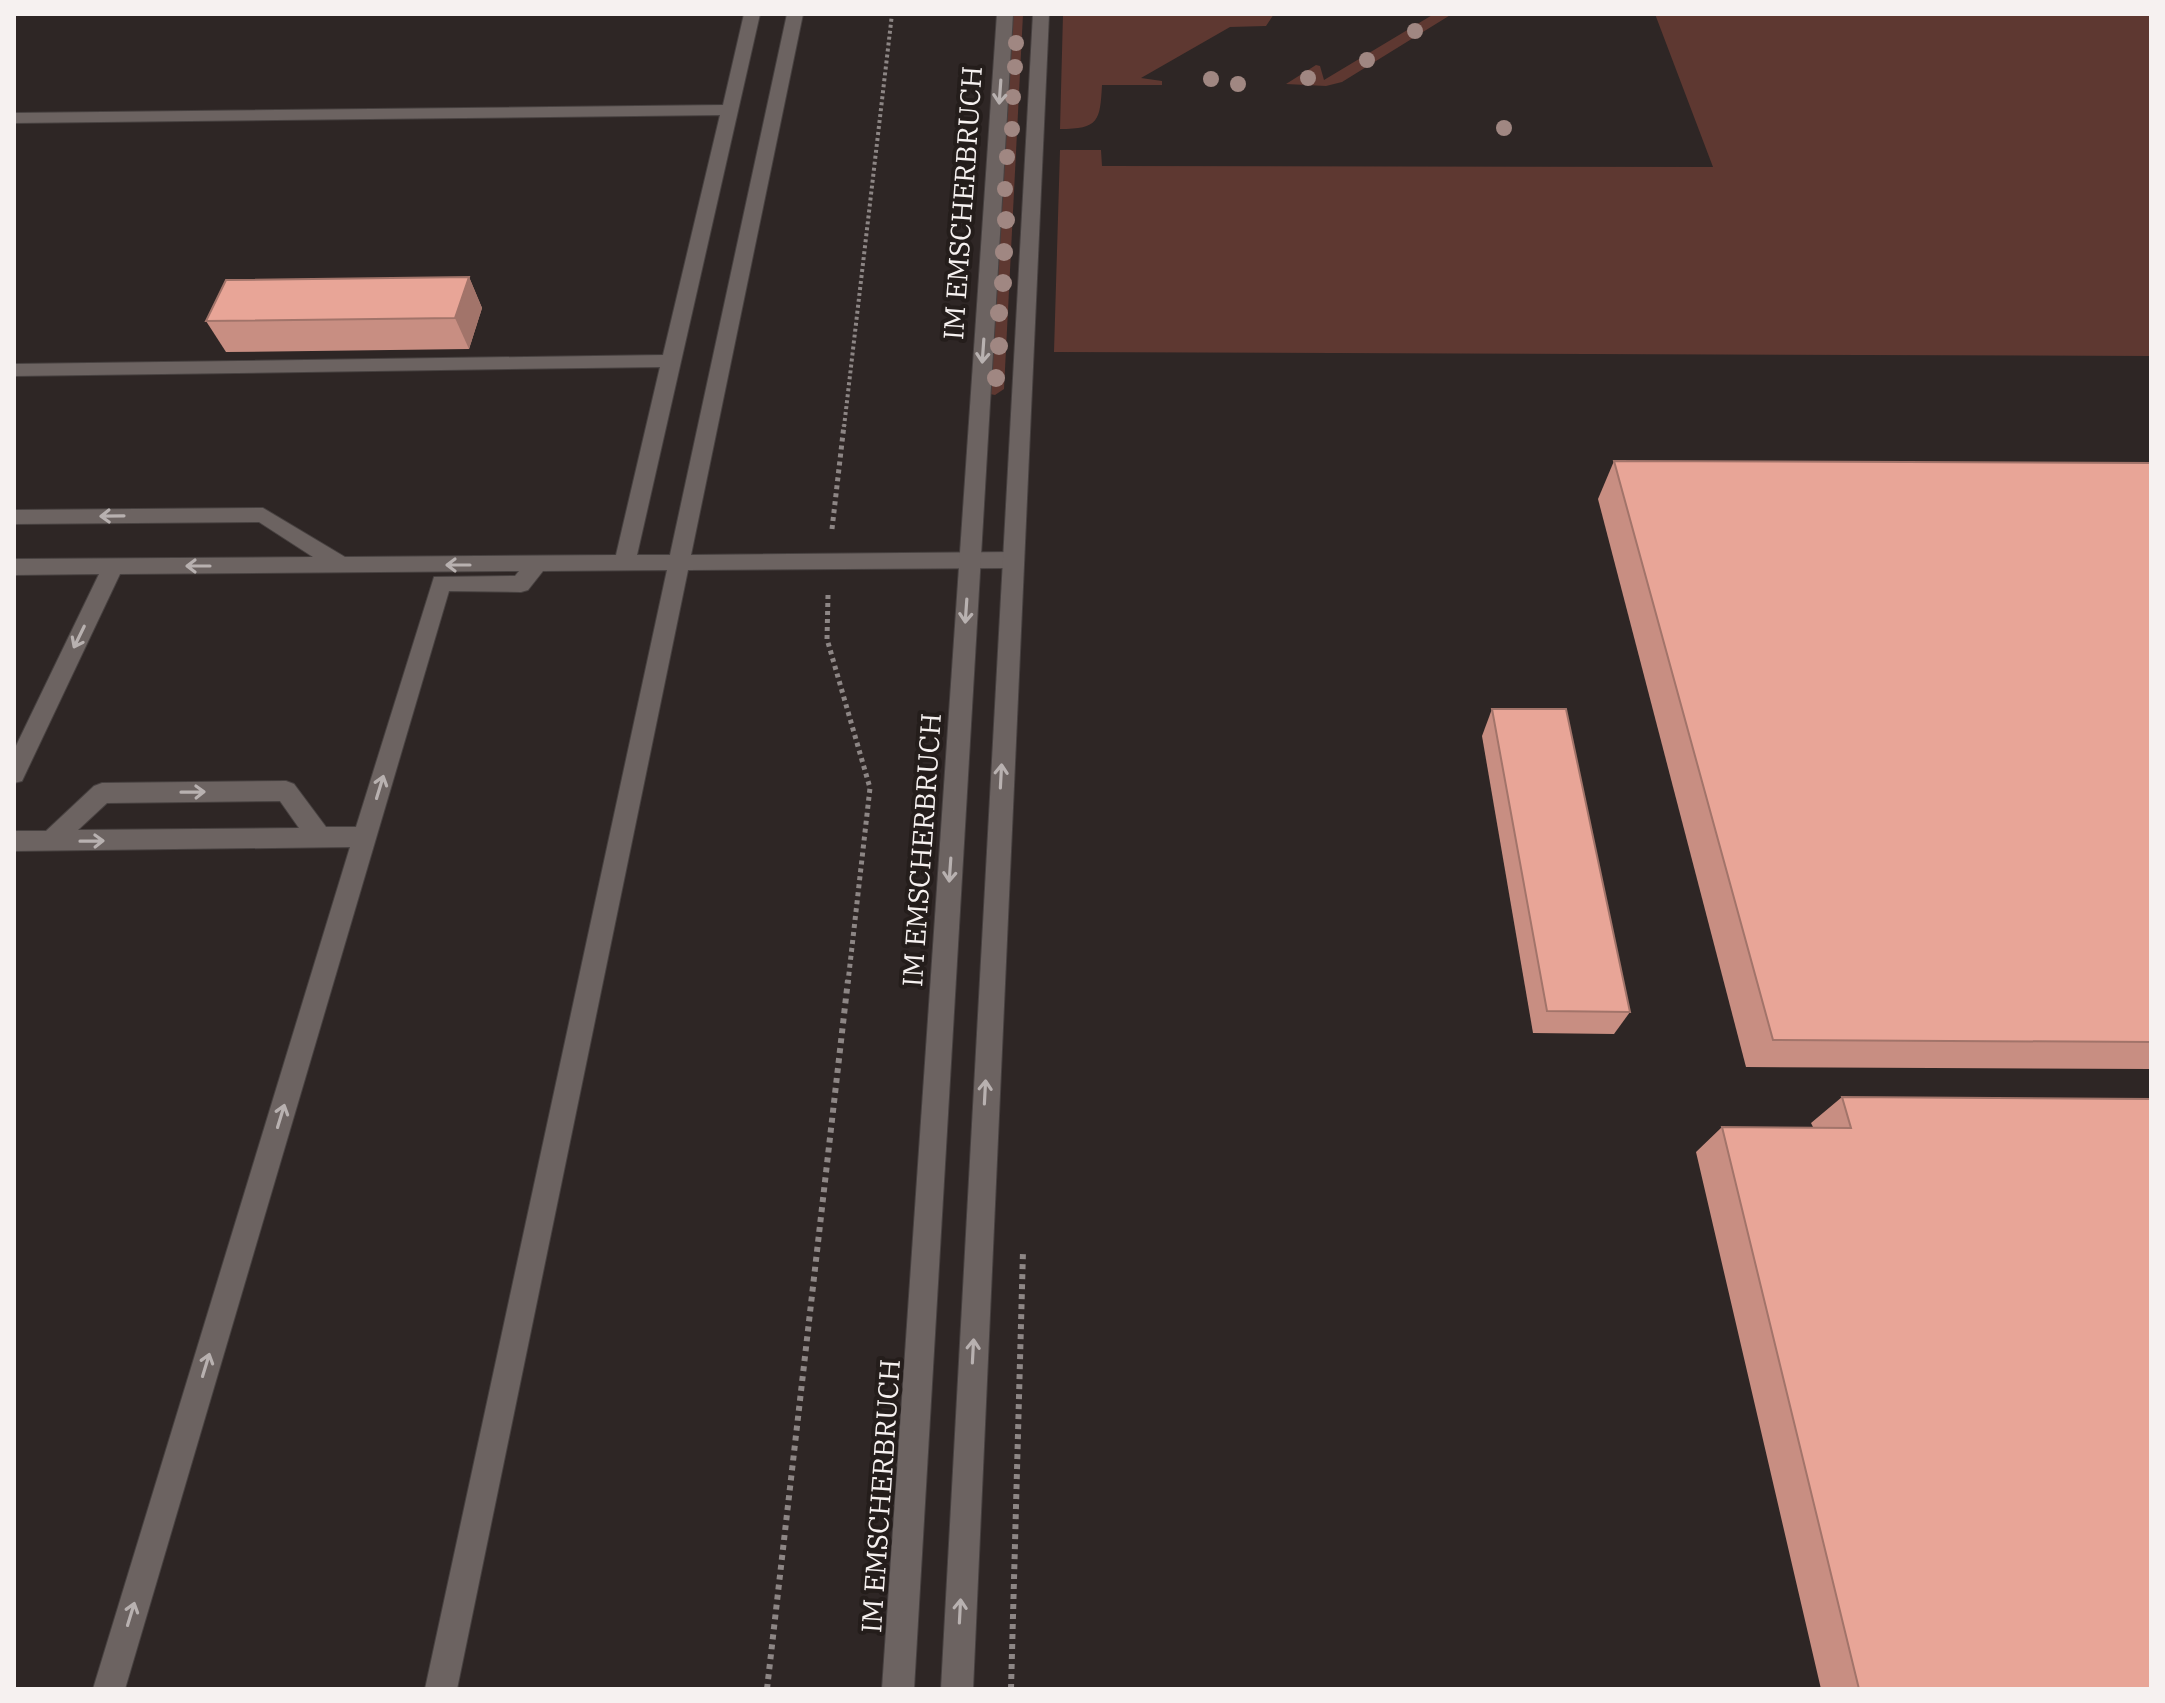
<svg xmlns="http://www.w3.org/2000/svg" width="2165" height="1703" font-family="'IBM Plex Serif',serif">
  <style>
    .green { fill: #5e3831 }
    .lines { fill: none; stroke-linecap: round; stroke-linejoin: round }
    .lane-casing { stroke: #474140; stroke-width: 2 }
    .secondary-casing { stroke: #474140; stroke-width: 2 }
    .path-far2 { stroke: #8d8685; stroke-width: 4; stroke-dasharray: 3 3; stroke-linecap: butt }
    .path-far1 { stroke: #8d8685; stroke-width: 5; stroke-dasharray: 4 4; stroke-linecap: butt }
    .path { stroke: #8d8685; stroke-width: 6; stroke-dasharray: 5 5; stroke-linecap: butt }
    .lane { fill: #6c6361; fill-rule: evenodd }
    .secondary { fill: #6c6361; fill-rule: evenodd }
    .tree { fill: #a08782 }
    .wall { fill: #c88e82 }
    .shaded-wall { fill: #a2746a }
    .building { fill: #e8a597; stroke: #a2746a; stroke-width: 2 }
    .oneway { stroke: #b8b1b0 }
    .labels { text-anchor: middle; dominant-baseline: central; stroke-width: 8; stroke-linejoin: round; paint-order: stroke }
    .street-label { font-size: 28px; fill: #f6f1f0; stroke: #241d1b }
  </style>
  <rect width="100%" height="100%" fill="#2e2625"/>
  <g class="green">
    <path d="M1010 14H1023L1004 389 995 395 990 394Z"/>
    <path d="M1063 14H1274L1266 26 1230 27 1141 78 1162 81V85H1102C1100 121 1099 129 1060 129Z"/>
    <path d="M1434 14H1452L1342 82 1326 86 1286 84 1316 65 1320 66 1324 80Z"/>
    <path d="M1655 14H2151V356L1054 352 1060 150H1101L1102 166 1713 167Z"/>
  </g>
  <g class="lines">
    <defs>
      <path id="lane" d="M744 14H760L637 555H670L787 14H803L691 555 1013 552 1023 560 1013 568 688 570 457 1689H425L667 570 543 571 528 590 521 592 449 591 125 1689H93L350 847 14 851V831H46L94 786 102 783 286 781 294 784 326 827H356L434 577 515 576 519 571 120 574 22 781 14 783V750L99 574 14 575V559L313 557 259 522 14 524V510L263 508 345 557 616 555 660 367 14 376V364L663 355 720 115 14 123V113L723 105ZM280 801 299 828 78 830 107 803Z"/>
      <g id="secondary">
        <path d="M997 14H1013L914 1689H882Z"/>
        <path d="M1033 14H1049L973 1689H941Z"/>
      </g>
    </defs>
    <use href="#lane" class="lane-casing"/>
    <use href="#secondary" class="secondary-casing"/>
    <path class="path-far2" d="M844 427 892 14"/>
    <g class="path-far1">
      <path d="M832 529 844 425"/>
      <path d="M828 595 827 639 870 788 848 982"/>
    </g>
    <g class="path">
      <path d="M767 1689 848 980"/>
      <path d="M1011 1689 1023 1251"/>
    </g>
    <use href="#lane" class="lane"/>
    <use href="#secondary" class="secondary"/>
  </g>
  <g class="tree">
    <circle cx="1415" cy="31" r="8"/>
    <circle cx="1016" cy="43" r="8"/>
    <circle cx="1367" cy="60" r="8"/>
    <circle cx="1015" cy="67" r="8"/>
    <circle cx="1308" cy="78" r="8"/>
    <circle cx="1211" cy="79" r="8"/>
    <circle cx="1238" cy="84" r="8"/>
    <circle cx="1013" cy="97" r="8"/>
    <circle cx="1504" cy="128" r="8"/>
    <circle cx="1012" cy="129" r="8"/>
    <circle cx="1007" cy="157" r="8"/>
    <circle cx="1005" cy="189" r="8"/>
    <circle cx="1006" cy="220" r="9"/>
    <circle cx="1004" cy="252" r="9"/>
    <circle cx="1003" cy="283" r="9"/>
    <circle cx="999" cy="313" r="9"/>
    <circle cx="999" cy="346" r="9"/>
    <circle cx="996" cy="378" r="9"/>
  </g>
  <g class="wall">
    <path d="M469 277 482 308 469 349 226 352 206 321Z"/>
    <path d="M1614 461 2151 463V1069L1746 1067 1598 499Z"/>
    <path d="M1492 709 1630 1012 1614 1034 1533 1033 1482 736Z"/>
    <path d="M1842 1097 2151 1689H1821L1696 1152 1722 1127H1813L1811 1123Z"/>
  </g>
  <path class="shaded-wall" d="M469 277 482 308 469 349 455 318Z"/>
  <g class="building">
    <path d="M469 277 455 318 206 321 226 280Z"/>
    <path d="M1614 461 2151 463V1042L1773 1040Z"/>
    <path d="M1492 709H1566L1630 1012 1547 1011Z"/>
    <path d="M1842 1097 2151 1099V1689H1859L1722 1127 1851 1128Z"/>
  </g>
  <defs><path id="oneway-shaft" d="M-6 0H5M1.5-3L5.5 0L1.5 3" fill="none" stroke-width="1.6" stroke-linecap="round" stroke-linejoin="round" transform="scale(2)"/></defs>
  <g class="oneway">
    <use href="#oneway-shaft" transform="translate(1000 92) rotate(94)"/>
    <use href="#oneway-shaft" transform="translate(983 351) rotate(94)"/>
    <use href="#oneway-shaft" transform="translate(112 516) rotate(179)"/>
    <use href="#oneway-shaft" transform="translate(458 565) rotate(180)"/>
    <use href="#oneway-shaft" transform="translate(198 566) rotate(180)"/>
    <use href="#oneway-shaft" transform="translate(966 611) rotate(94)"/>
    <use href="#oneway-shaft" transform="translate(79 637) rotate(116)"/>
    <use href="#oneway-shaft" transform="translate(1001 776) rotate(-87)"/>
    <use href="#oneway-shaft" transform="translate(380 787) rotate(-73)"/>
    <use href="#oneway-shaft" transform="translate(193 792) rotate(-1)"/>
    <use href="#oneway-shaft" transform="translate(92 841) rotate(-1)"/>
    <use href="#oneway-shaft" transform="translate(950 870) rotate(94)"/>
    <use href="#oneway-shaft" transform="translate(985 1092) rotate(-87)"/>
    <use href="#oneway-shaft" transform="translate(281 1116) rotate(-73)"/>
    <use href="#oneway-shaft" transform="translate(973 1351) rotate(-87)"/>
    <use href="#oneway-shaft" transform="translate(206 1365) rotate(-73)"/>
    <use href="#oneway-shaft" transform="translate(960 1611) rotate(-87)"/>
    <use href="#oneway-shaft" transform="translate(131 1614) rotate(-73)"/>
  </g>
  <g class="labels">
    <g class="street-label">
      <text transform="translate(962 203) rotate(-86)">IM EMSCHERBRUCH</text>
      <text transform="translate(921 850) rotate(-86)">IM EMSCHERBRUCH</text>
      <text transform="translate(880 1496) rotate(-86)">IM EMSCHERBRUCH</text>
    </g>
  </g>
  <rect width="2165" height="1703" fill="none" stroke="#f6f1f0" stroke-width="32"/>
</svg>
